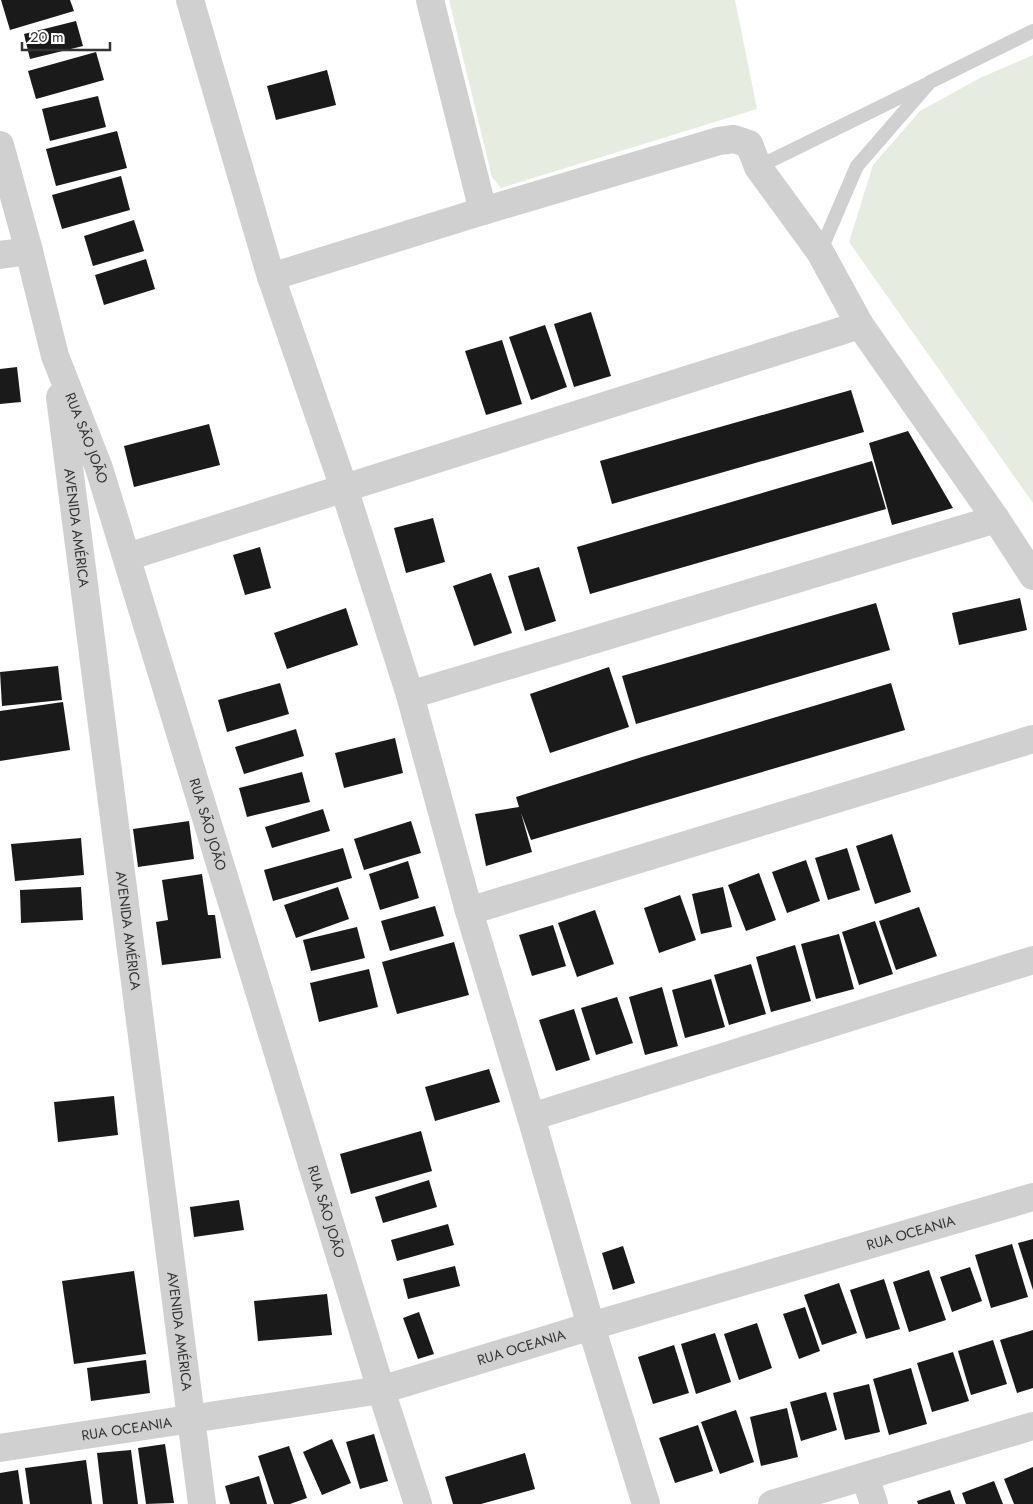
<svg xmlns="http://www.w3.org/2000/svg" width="1033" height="1504" font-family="Jost,sans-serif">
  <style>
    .green { fill: #e6ecdf }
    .building { fill: #1a1a1a }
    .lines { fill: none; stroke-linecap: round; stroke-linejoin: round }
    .service { stroke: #d0d0d0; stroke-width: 14 }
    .minor { stroke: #d0d0d0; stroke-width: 28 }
    .labels { text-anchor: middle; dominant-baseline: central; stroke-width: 5; stroke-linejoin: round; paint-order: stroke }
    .street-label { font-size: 14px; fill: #333; stroke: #fff }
  </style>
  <rect width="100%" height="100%" fill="#fff"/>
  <g class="green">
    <path d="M449 0H735L757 109 501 188 492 177Z"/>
    <path d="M1033 55V503L849 242 873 165 920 111 980 78Z"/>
  </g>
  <g class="building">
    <path d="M1 0H70L74 11 10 30Z"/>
    <path d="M76 21 83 46 30 59 24 34Z"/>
    <path d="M96 52 104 80 36 99 28 71Z"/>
    <path d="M327 70 336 105 276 120 267 86Z"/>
    <path d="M98 96 106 127 50 141 42 109Z"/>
    <path d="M117 131 127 168 56 186 46 149Z"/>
    <path d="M121 176 130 210 62 229 52 195Z"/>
    <path d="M134 220 144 251 93 266 84 236Z"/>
    <path d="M146 259 155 289 104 305 95 275Z"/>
    <path d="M591 312 611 376 574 387 554 324Z"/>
    <path d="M545 325 567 387 531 400 509 337Z"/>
    <path d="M502 340 522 404 486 415 465 351Z"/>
    <path d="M17 367 21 402 0 404V369Z"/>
    <path d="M851 390 864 432 612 504 600 461Z"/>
    <path d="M209 424 220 465 134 487 124 446Z"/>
    <path d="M908 431 953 508 892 525 869 443Z"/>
    <path d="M872 461 886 509 590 594 577 547Z"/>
    <path d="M433 518 445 562 406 573 394 528Z"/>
    <path d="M260 547 271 588 245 595 233 555Z"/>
    <path d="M539 567 556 621 525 631 508 576Z"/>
    <path d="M491 573 512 633 474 646 453 586Z"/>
    <path d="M1020 598 1027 630 959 645 952 613Z"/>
    <path d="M876 603 890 650 636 724 622 676Z"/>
    <path d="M346 608 358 645 287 669 274 633Z"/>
    <path d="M58 666 62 700 2 706 0 672Z"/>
    <path d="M609 667 629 727 550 753 530 694Z"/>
    <path d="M280 683 289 714 227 732 218 700Z"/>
    <path d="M891 683 905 730 531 840 521 813 532 852 486 866 475 814 519 807 516 797 642 757Z"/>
    <path d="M63 702 70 750 0 761V711Z"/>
    <path d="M296 729 304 756 244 774 235 747Z"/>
    <path d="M395 738 403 773 344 788 335 753Z"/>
    <path d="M302 772 310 802 247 817 239 788Z"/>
    <path d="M323 809 330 831 272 848 265 827Z"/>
    <path d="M189 821 194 859 138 867 133 829Z"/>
    <path d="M411 821 421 853 364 870 354 839Z"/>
    <path d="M892 834 911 892 875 904 856 846Z"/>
    <path d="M81 838 84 875 15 881 11 844Z"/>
    <path d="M343 848 352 878 273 901 264 870Z"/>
    <path d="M847 848 860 890 828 900 815 858Z"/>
    <path d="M806 860 820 901 787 913 772 872Z"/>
    <path d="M408 861 419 898 380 910 369 874Z"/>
    <path d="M759 873 776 920 746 931 728 885Z"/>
    <path d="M202 874 208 915H215L221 958 162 965 156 922 168 920 162 880Z"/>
    <path d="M81 887 83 920 21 923 20 890Z"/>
    <path d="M338 887 349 919 296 938 284 905Z"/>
    <path d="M723 887 732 927 701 934 692 894Z"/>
    <path d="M680 895 696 940 659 953 644 908Z"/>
    <path d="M435 906 444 936 390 951 381 921Z"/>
    <path d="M919 907 937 956 896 970 879 921Z"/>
    <path d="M595 910 614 964 577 977 558 923Z"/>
    <path d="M875 921 893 974 859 985 842 932Z"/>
    <path d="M553 925 566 966 532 976 519 935Z"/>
    <path d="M357 927 365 958 311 971 303 940Z"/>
    <path d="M839 934 854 989 816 999 801 944Z"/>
    <path d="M454 942 469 995 397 1014 382 962Z"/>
    <path d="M795 945 811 1001 771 1012 756 957Z"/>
    <path d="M751 964 766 1014 729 1025 714 975Z"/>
    <path d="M369 969 378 1007 319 1022 310 983Z"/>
    <path d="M711 979 725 1027 685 1038 672 990Z"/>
    <path d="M662 987 678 1046 645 1055 629 997Z"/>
    <path d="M617 997 633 1043 596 1055 581 1008Z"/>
    <path d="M574 1009 590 1060 556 1071 539 1020Z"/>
    <path d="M489 1069 500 1102 435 1121 425 1087Z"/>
    <path d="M114 1096 118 1135 58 1142 54 1102Z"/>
    <path d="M421 1131 432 1171 351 1194 340 1154Z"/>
    <path d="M429 1180 437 1207 383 1223 375 1197Z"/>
    <path d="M239 1200 244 1230 194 1237 190 1207Z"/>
    <path d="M448 1224 454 1245 397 1261 391 1240Z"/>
    <path d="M1033 1239V1290L1018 1243Z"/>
    <path d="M1012 1244 1028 1297 991 1308 975 1255Z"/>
    <path d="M623 1246 635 1283 613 1290 602 1253Z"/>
    <path d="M455 1266 460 1286 408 1299 403 1279Z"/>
    <path d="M970 1267 982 1301 952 1312 940 1277Z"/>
    <path d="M929 1270 946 1320 909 1332 893 1282Z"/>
    <path d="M134 1271 146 1354 74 1364 62 1281Z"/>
    <path d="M884 1279 900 1329 866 1339 850 1290Z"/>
    <path d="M839 1283 857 1333 822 1345 804 1295Z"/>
    <path d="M327 1294 332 1335 258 1341 254 1301Z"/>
    <path d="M805 1307 820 1351 799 1359 783 1314Z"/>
    <path d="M419 1312 434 1354 418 1359 403 1318Z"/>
    <path d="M757 1323 772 1368 739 1380 724 1334Z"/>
    <path d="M1033 1330V1388L1017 1393 1000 1340Z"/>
    <path d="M715 1333 731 1382 696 1394 681 1344Z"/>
    <path d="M993 1340 1007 1384 971 1395 958 1351Z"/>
    <path d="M674 1345 689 1393 653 1404 638 1357Z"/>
    <path d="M953 1352 969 1401 932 1412 917 1363Z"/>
    <path d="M146 1360 150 1393 91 1401 87 1368Z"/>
    <path d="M911 1368 927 1424 889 1435 873 1379Z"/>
    <path d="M869 1384 880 1432 845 1440 833 1393Z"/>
    <path d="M826 1392 837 1430 801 1441 790 1402Z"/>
    <path d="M787 1408 798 1457 761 1466 750 1417Z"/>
    <path d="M736 1410 754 1462 720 1474 701 1422Z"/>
    <path d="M698 1425 713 1471 675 1483 659 1438Z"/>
    <path d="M374 1434 388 1481 360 1489 346 1442Z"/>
    <path d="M332 1439 351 1483 322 1495 303 1452Z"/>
    <path d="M165 1444 174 1503 146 1504 138 1448Z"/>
    <path d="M289 1446 307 1498 290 1504H274L258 1456Z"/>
    <path d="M131 1450 138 1504H103L97 1453Z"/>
    <path d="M525 1453 535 1489 481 1504H453L445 1477Z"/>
    <path d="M86 1460 92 1504H30L25 1468Z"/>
    <path d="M1033 1467V1504H1014L1004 1479Z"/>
    <path d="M18 1470 23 1504H0V1473Z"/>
    <path d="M259 1476 267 1504H230L225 1486Z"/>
    <path d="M994 1481 1003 1504H966L962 1493Z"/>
    <path d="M950 1490 955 1504H918L917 1501Z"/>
  </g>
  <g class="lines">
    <g class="service">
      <path d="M758 167 925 85"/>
      <path d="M820 252 857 166 930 82 1033 31"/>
    </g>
    <g class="minor">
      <path d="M190 0 271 277 344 488 410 695 469 911 531 1117 591 1326 646 1504"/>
      <path d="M430 0 483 211 719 141 734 139 749 144 758 167 820 252 860 325"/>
      <path id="s1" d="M0 145 29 251 55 356 99 468 381 1390 418 1504"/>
      <path d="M0 255 29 251"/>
      <path d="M271 277 483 211"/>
      <path id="s2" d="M60 397 202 1504"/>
      <path d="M127 557 860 325 996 519 1033 576"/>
      <path d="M410 695 996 519"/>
      <path d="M469 911 1033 739"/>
      <path d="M531 1117 1033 960"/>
      <path id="s3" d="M0 1448 381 1390 591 1326 1033 1197"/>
      <path d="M865 1477 874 1504"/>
      <path d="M772 1504 1033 1426"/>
    </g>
  </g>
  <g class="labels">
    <g class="street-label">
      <text stroke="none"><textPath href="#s1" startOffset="306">RUA SÃO JOÃO</textPath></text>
      <text stroke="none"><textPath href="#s2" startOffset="132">AVENIDA AMÉRICA</textPath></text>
      <text stroke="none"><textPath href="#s1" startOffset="711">RUA SÃO JOÃO</textPath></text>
      <text stroke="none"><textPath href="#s2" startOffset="538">AVENIDA AMÉRICA</textPath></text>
      <text stroke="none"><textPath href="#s1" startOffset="1116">RUA SÃO JOÃO</textPath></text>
      <text stroke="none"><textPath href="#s3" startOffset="938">RUA OCEANIA</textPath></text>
      <text stroke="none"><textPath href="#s2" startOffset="942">AVENIDA AMÉRICA</textPath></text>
      <text stroke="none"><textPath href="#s3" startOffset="532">RUA OCEANIA</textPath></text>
      <text stroke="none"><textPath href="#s3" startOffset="128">RUA OCEANIA</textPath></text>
    </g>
  </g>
  <path d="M22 42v8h88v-8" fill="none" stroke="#333333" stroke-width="2.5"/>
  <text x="30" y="42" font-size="15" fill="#333333" stroke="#ffffff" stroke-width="4" paint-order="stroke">20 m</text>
</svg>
